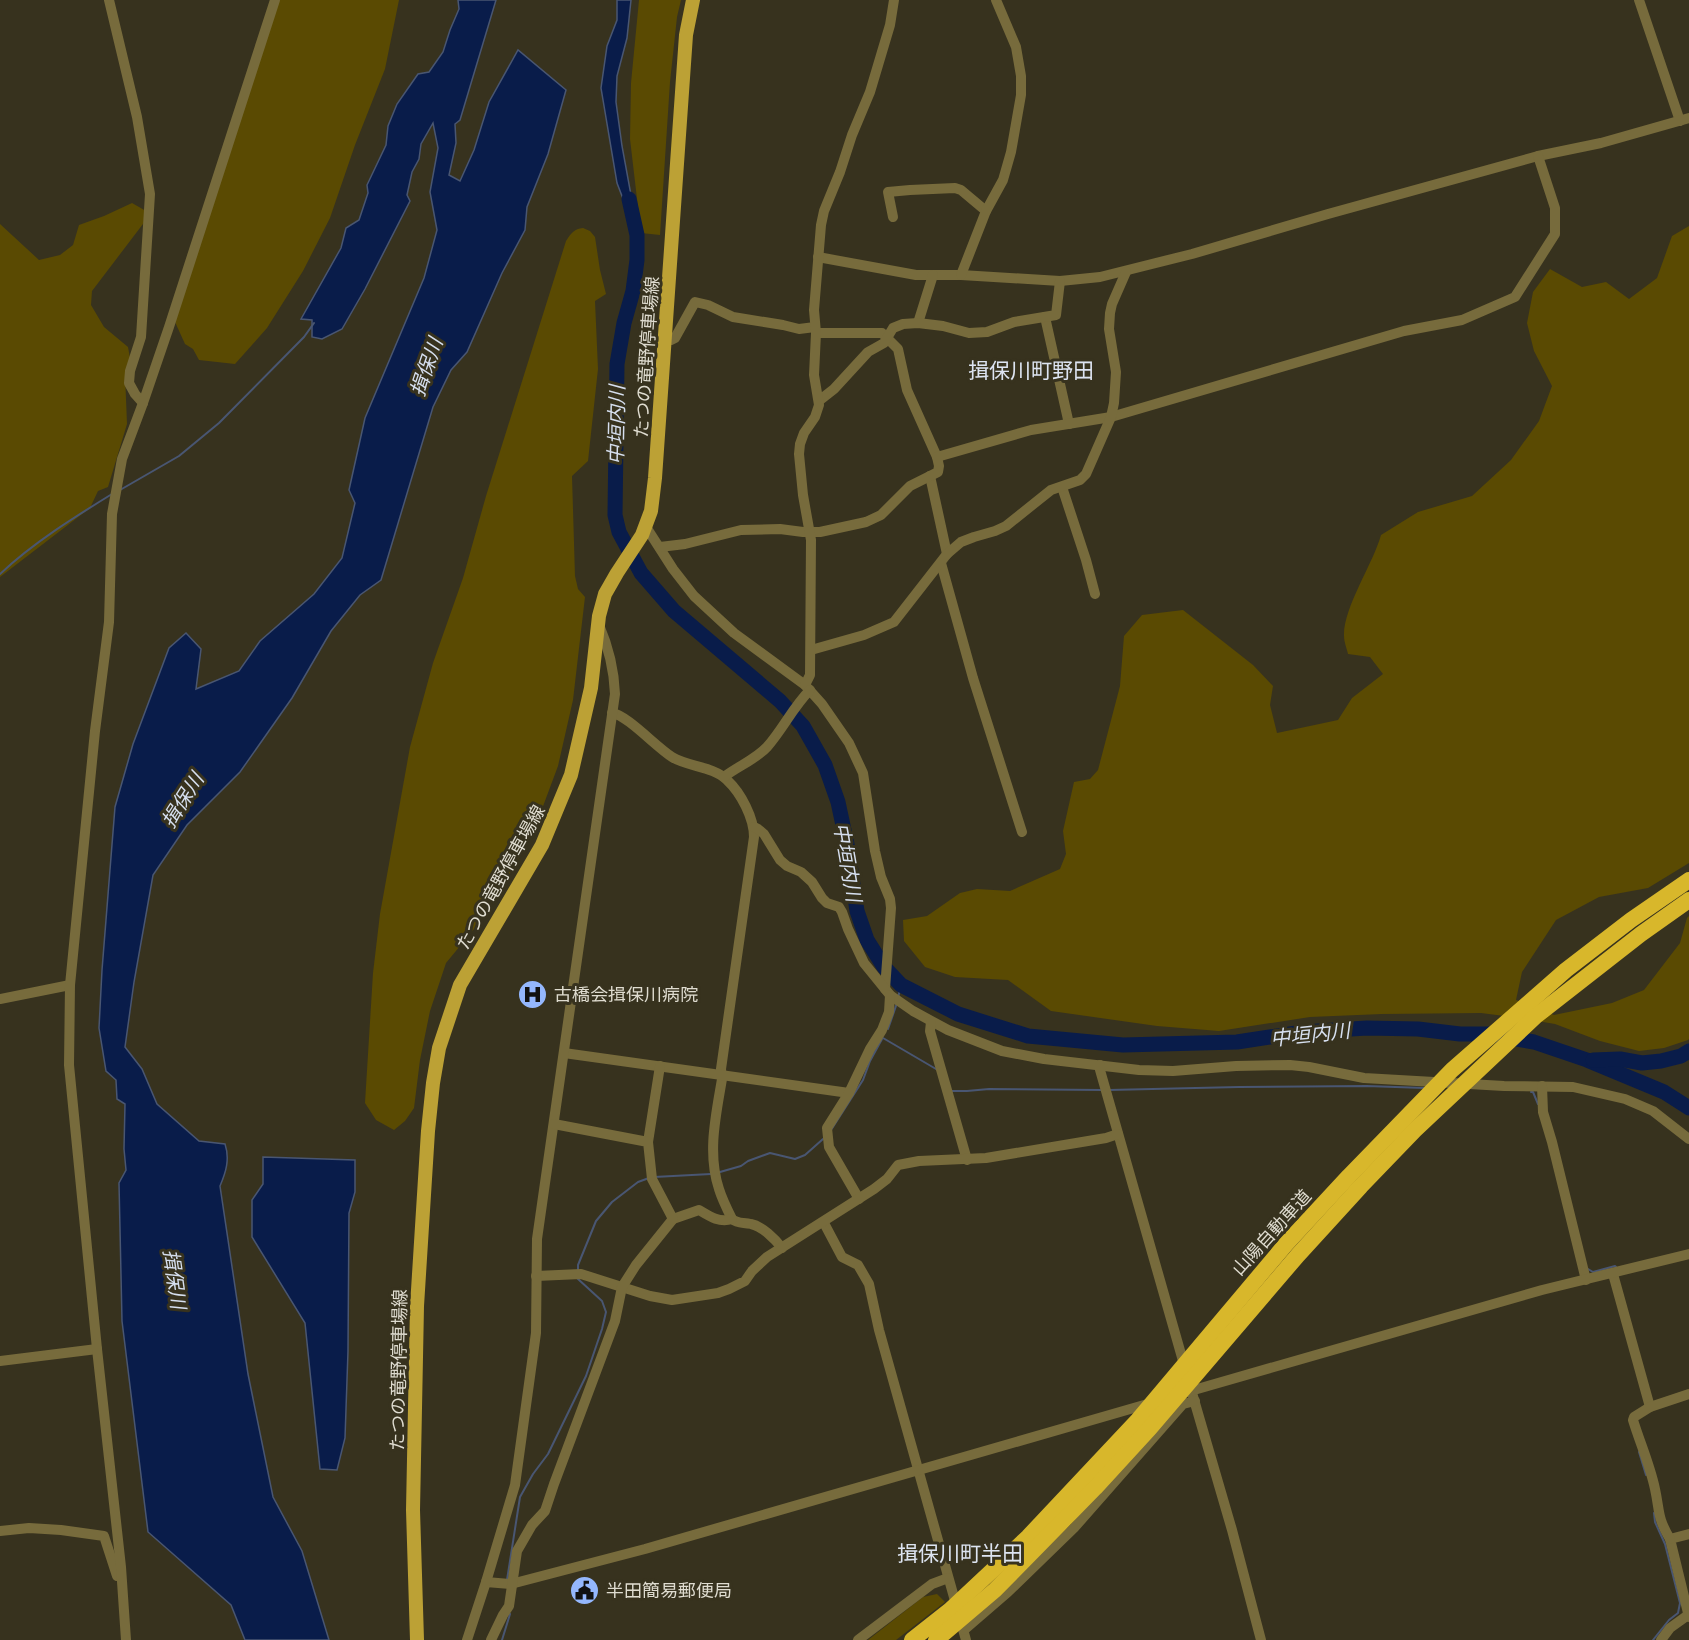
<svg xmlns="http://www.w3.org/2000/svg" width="1689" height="1640" font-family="Manrope,'Noto Sans JP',sans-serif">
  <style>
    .green { fill: #5a4a02 }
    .water { fill: #091c4a; stroke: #495672; stroke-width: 1.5 }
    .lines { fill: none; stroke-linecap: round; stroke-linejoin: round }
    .stream { stroke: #495672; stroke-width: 2 }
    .river { stroke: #091c4a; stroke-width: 15 }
    .minor { stroke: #776b3c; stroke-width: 10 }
    .major { stroke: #bca135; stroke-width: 14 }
    .highway { stroke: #d8b72b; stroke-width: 16 }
    .labels { text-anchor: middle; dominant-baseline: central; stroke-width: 6; stroke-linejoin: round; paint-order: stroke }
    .street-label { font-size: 18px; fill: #dfdcd0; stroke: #37321e }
    .poi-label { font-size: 18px; fill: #dfdcd0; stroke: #37321e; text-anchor: start }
    .water-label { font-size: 20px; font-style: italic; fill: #d6dfef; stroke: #37321e }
    .quarter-label { font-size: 21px; fill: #dde4f1; stroke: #37321e }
  </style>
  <rect width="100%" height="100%" fill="#37321e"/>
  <g class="green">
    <path d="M279 0H399L385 69 355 145 330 218 303 271 267 328 235 364 199 360 193 349 185 344 175 322Z"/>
    <path d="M639 0H681L677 17 670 82 660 235 641 233 630 139 631 83Z"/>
    <path d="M132 203 146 211V220L92 291 91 305 104 327 128 347 130 358 125 374 127 424 108 487 98 491 90 508 0 577V224L39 260 60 255 73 245 79 225 104 216Z"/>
    <path d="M1689 226V863L1648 888 1599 897 1556 920 1522 972 1516 1000 1554 1015 1612 1003 1644 990 1680 943 1687 918 1689 916V1039L1688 1040 1664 1048 1639 1051 1600 1041 1555 1024 1520 1018 1481 1013 1382 1014 1310 1017 1219 1031 1157 1026 1051 1011 1008 980 955 977 925 967 904 941 903 920 927 916 960 893 977 889 1010 891 1060 869 1066 854 1063 831 1074 782 1090 779 1098 770 1120 686 1124 636 1142 615 1183 610 1253 665 1273 686 1270 705 1277 733 1338 720 1352 698 1383 674 1370 657 1348 654C1347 649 1344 642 1344 636 1343 608 1373 564 1381 535L1418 512 1472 496 1511 460 1539 421 1552 386 1534 351 1527 323 1533 292 1550 269 1582 287 1606 282 1629 299 1657 278 1672 236Z"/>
    <path d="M583 228 590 231 595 237 600 270 606 294 595 301 598 369 588 461 572 476 575 576 578 589 585 597 573 700 558 766 539 817 523 851 484 917 446 963 430 1011 420 1060 414 1108 405 1121 394 1130 376 1120 365 1103 373 973 380 914 410 747 433 663 463 578 486 496 566 241C571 233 574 229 583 228Z"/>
    <path d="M937 1594 945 1602 896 1640H868L923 1597Z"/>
  </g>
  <g class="water">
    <path d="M458 0H496L460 120 455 124 456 143 449 175 460 181 474 150 489 102 518 50 566 90 548 154 527 207 525 230 502 273 467 352 451 370 433 407 381 580 360 595 331 631 292 698 240 772 187 825 153 875 134 982 125 1047 142 1069 157 1104 199 1141 225 1144C230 1159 226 1172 220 1186L248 1374 273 1497 302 1551 329 1640H245L231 1605 148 1532 122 1321 119 1183 126 1170 124 1149 125 1104 117 1099 116 1080 106 1071 99 1028 102 970 115 807 133 744 169 648 186 633 201 649 196 689 239 671 260 641 314 594 342 558 355 503 349 490 365 418 424 278 437 230 430 192 438 148 433 123 421 144 419 159 412 172 407 195 410 201 365 289 342 329 322 339 312 337V320L301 319 341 248 346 228 359 220 368 193 367 185 386 145 388 126 397 104 418 74 429 72 443 52 450 30 459 9Z"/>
    <path d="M617 0H631L627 38 617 76 616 102 622 146 635 217H630L617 183 601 88 607 46 617 20Z"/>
    <path d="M263 1157 355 1160V1192L349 1213 348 1351 345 1438 337 1470 320 1469 305 1323 252 1237V1200L263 1184Z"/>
  </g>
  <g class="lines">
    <g class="stream">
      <path d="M120 490 179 456 219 423 304 337 314 323"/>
      <path d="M0 574C33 543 73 518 112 494"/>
      <path d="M898 998 901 985"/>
      <path d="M888 1029 897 1003"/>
      <path d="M883 1038 936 1069"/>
      <path d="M1109 1090 1239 1087 1367 1086 1424 1088"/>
      <path d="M950 1091H967L989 1089 1103 1090"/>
      <path d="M1531 1092H1533L1538 1104"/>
      <path d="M831 1130 863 1080 870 1061 882 1039"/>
      <path d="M720 1172 741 1166 748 1161 770 1153 795 1159 805 1155 823 1139"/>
      <path d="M654 1177 711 1174"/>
      <path d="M1588 1269 1593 1272 1615 1266 1616 1267"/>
      <path d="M578 1271V1265L596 1221 612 1202 638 1182 649 1178"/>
      <path d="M1639 1452 1646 1475"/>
      <path d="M507 1580 520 1497 533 1474 548 1454 586 1376 602 1329 606 1312 602 1301 578 1279V1277"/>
      <path d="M502 1640 510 1614"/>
      <path d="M1653 1640 1669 1620 1678 1613 1680 1603 1665 1544 1655 1522 1654 1513"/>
    </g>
    <g class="river">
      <path d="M629 199 637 235V260L633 291 624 323 617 364 615 515 619 532 641 573 674 611 780 701 803 726 825 765 838 802 847 844 857 911 867 940 884 967 901 985 958 1014 1028 1036 1123 1045 1237 1042 1303 1032 1367 1028 1418 1029 1460 1034H1487L1534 1042 1587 1060 1664 1092 1689 1108"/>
      <path d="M1593 1060 1620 1059 1642 1063 1661 1061 1681 1056 1689 1051"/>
    </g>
    <g class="minor">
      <path d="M109 0 137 117 150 194 141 337 130 371 129 383 135 394 143 403"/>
      <path d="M1639 0 1680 121"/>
      <path d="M893 217 888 192 910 190 955 188 961 190 986 211"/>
      <path d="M818 257 916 275H961L1060 281 1100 277 1192 254 1328 214 1538 156 1601 143 1689 118"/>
      <path d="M961 275 986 211 1003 180 1011 152 1021 95V76L1016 47 996 0"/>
      <path d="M1045 317 1069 424"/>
      <path d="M918 323 933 275"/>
      <path d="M816 333H882L898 349 907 390 937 457"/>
      <path d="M665 340H671L675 338 695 302 708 305 733 317 783 325 799 329 815 327"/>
      <path d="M820 400 834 389 868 352 884 343 893 328 903 324 918 323 943 326 969 333 987 332 1014 322 1056 315 1060 281"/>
      <path d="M930 476 947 554"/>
      <path d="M1062 487 1086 560 1095 594"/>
      <path d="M645 528 648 530 673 569 694 596 734 633 805 685 822 704 849 743 863 773 875 851 881 877 890 899 891 908 885 989"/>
      <path d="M660 547 685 544 741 530 780 529 803 532H820L866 522 881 515 910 486 938 472 939 466 937 457 1031 430 1111 417 1404 331 1462 320 1515 297 1555 234V208L1538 156"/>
      <path d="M941 563 973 678 1022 832"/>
      <path d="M811 650 864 635 894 622 947 554 961 542 974 537 995 531 1006 526 1051 490 1080 480 1086 474 1111 417 1114 403 1116 372 1109 329 1110 313 1112 304 1126 272"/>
      <path d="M805 685 810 675 811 540 803 495 799 454 800 444 804 433 815 417 819 405 814 375 816 333 814 310 821 225 824 211 840 172 852 135 870 92 890 25 894 0"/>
      <path d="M612 713C627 715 656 747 672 757 688 767 713 766 727 780 741 793 754 818 754 837L721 1069 722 1079C716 1115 707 1153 719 1189 722 1199 727 1209 732 1219 738 1224 743 1222 751 1224 762 1226 775 1239 782 1248"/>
      <path d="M724 777C738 766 755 760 767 747 783 729 793 707 810 690"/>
      <path d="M754 827 758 829 764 834 780 860 787 866 801 872 812 882 822 898 827 903 839 907 842 912 848 929 864 963 890 995 913 1011 948 1030 1002 1051 1044 1059 1139 1070 1173 1071 1236 1066 1290 1065 1309 1067 1364 1078 1504 1086 1573 1087 1625 1099 1653 1111 1689 1139"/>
      <path d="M0 999 70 985"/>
      <path d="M931 1022 930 1031 967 1160"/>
      <path d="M564 1053 849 1093"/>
      <path d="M1100 1065V1070L1185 1368"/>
      <path d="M1542 1086 1543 1112 1552 1142 1586 1280"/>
      <path d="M648 1142 660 1066"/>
      <path d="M859 1199 829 1147 827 1128 849 1093 870 1049 882 1030 889 1012 890 995"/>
      <path d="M673 1219 699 1210C709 1216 719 1223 732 1219"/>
      <path d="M824 1223 842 1257 858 1265 869 1284 879 1330 966 1640"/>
      <path d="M1613 1274 1650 1407"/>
      <path d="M536 1276 581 1274 650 1296 672 1300 718 1293 729 1289 745 1281 752 1271 767 1257 874 1189 887 1179 898 1165 919 1161 986 1158 1106 1138 1118 1134"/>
      <path d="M0 1361 97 1349"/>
      <path d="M1190 1386 1232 1530 1261 1640"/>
      <path d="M1180 1394 1542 1290 1689 1254"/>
      <path d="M0 1531 29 1528 61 1530 104 1536 117 1576"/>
      <path d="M1689 1534 1670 1539 1689 1617"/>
      <path d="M1670 1539C1657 1517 1660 1512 1655 1489 1650 1465 1640 1443 1633 1420L1634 1417 1650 1407 1689 1394"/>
      <path d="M486 1582 511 1584 645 1549 1151 1403"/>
      <path d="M964 1630 1008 1592 1074 1528 1183 1404 1195 1401"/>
      <path d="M126 1640 121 1567 97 1349 69 1065 70 985 95 731 109 622 112 514 122 459 143 403 169 327 275 0"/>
      <path d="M467 1640 486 1582 515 1485 536 1333 537 1239 615 694C614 669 609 648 599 625"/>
      <path d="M491 1640 503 1615 509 1606 517 1551 532 1525 545 1511 554 1484 615 1321 622 1287 636 1265 673 1219 652 1179 648 1142 554 1124"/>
      <path d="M858 1640 932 1584 948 1578"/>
      <path d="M1661 1640 1670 1628 1688 1615"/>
    </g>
    <path class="major" d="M417 1640 413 1510 417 1306 428 1131 433 1083 439 1048 460 985 542 845 571 775 591 688 599 616 605 594 617 573 642 535 651 511 655 478 686 35 693 0"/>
    <g class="highway">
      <path d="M912 1640 950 1610 1028 1537 1138 1420 1286 1244 1349 1176 1452 1070 1566 970 1631 920 1689 880"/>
      <path d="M936 1640 995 1590 1095 1488 1150 1428 1298 1255 1361 1186 1415 1130 1536 1016 1641 934 1689 900"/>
    </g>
  </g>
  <defs>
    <symbol id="hospital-disc" viewBox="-11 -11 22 22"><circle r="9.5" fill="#94b7fd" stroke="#37321e"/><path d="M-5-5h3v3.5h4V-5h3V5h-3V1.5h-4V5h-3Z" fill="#111"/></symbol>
    <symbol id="civic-disc" viewBox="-11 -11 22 22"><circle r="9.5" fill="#94b7fd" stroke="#37321e"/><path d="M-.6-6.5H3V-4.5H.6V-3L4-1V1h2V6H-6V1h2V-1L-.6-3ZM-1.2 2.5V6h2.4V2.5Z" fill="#111"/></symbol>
  </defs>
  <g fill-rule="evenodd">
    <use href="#hospital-disc" x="516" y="978" width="33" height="33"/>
    <use href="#civic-disc" x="568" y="1574" width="33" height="33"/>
  </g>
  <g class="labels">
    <g class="street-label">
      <text transform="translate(646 357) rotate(-86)">たつの竜野停車場線</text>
      <text transform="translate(500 877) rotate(-61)">たつの竜野停車場線</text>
      <text transform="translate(1271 1232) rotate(-48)">山陽自動車道</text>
      <text transform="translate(398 1370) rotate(-89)">たつの竜野停車場線</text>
    </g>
    <g class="poi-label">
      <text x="554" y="994">古橋会揖保川病院</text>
      <text x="606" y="1590">半田簡易郵便局</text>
    </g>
    <g class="water-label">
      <text transform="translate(426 367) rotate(-71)">揖保川</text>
      <text transform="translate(616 425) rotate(-89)">中垣内川</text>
      <text transform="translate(182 800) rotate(-58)">揖保川</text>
      <text transform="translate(848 862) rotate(80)">中垣内川</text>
      <text transform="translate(1310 1034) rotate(-6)">中垣内川</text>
      <text transform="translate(175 1279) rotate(82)">揖保川</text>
    </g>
    <g class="quarter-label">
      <text x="1031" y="370">揖保川町野田</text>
      <text x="960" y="1553">揖保川町半田</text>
    </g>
  </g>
</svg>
